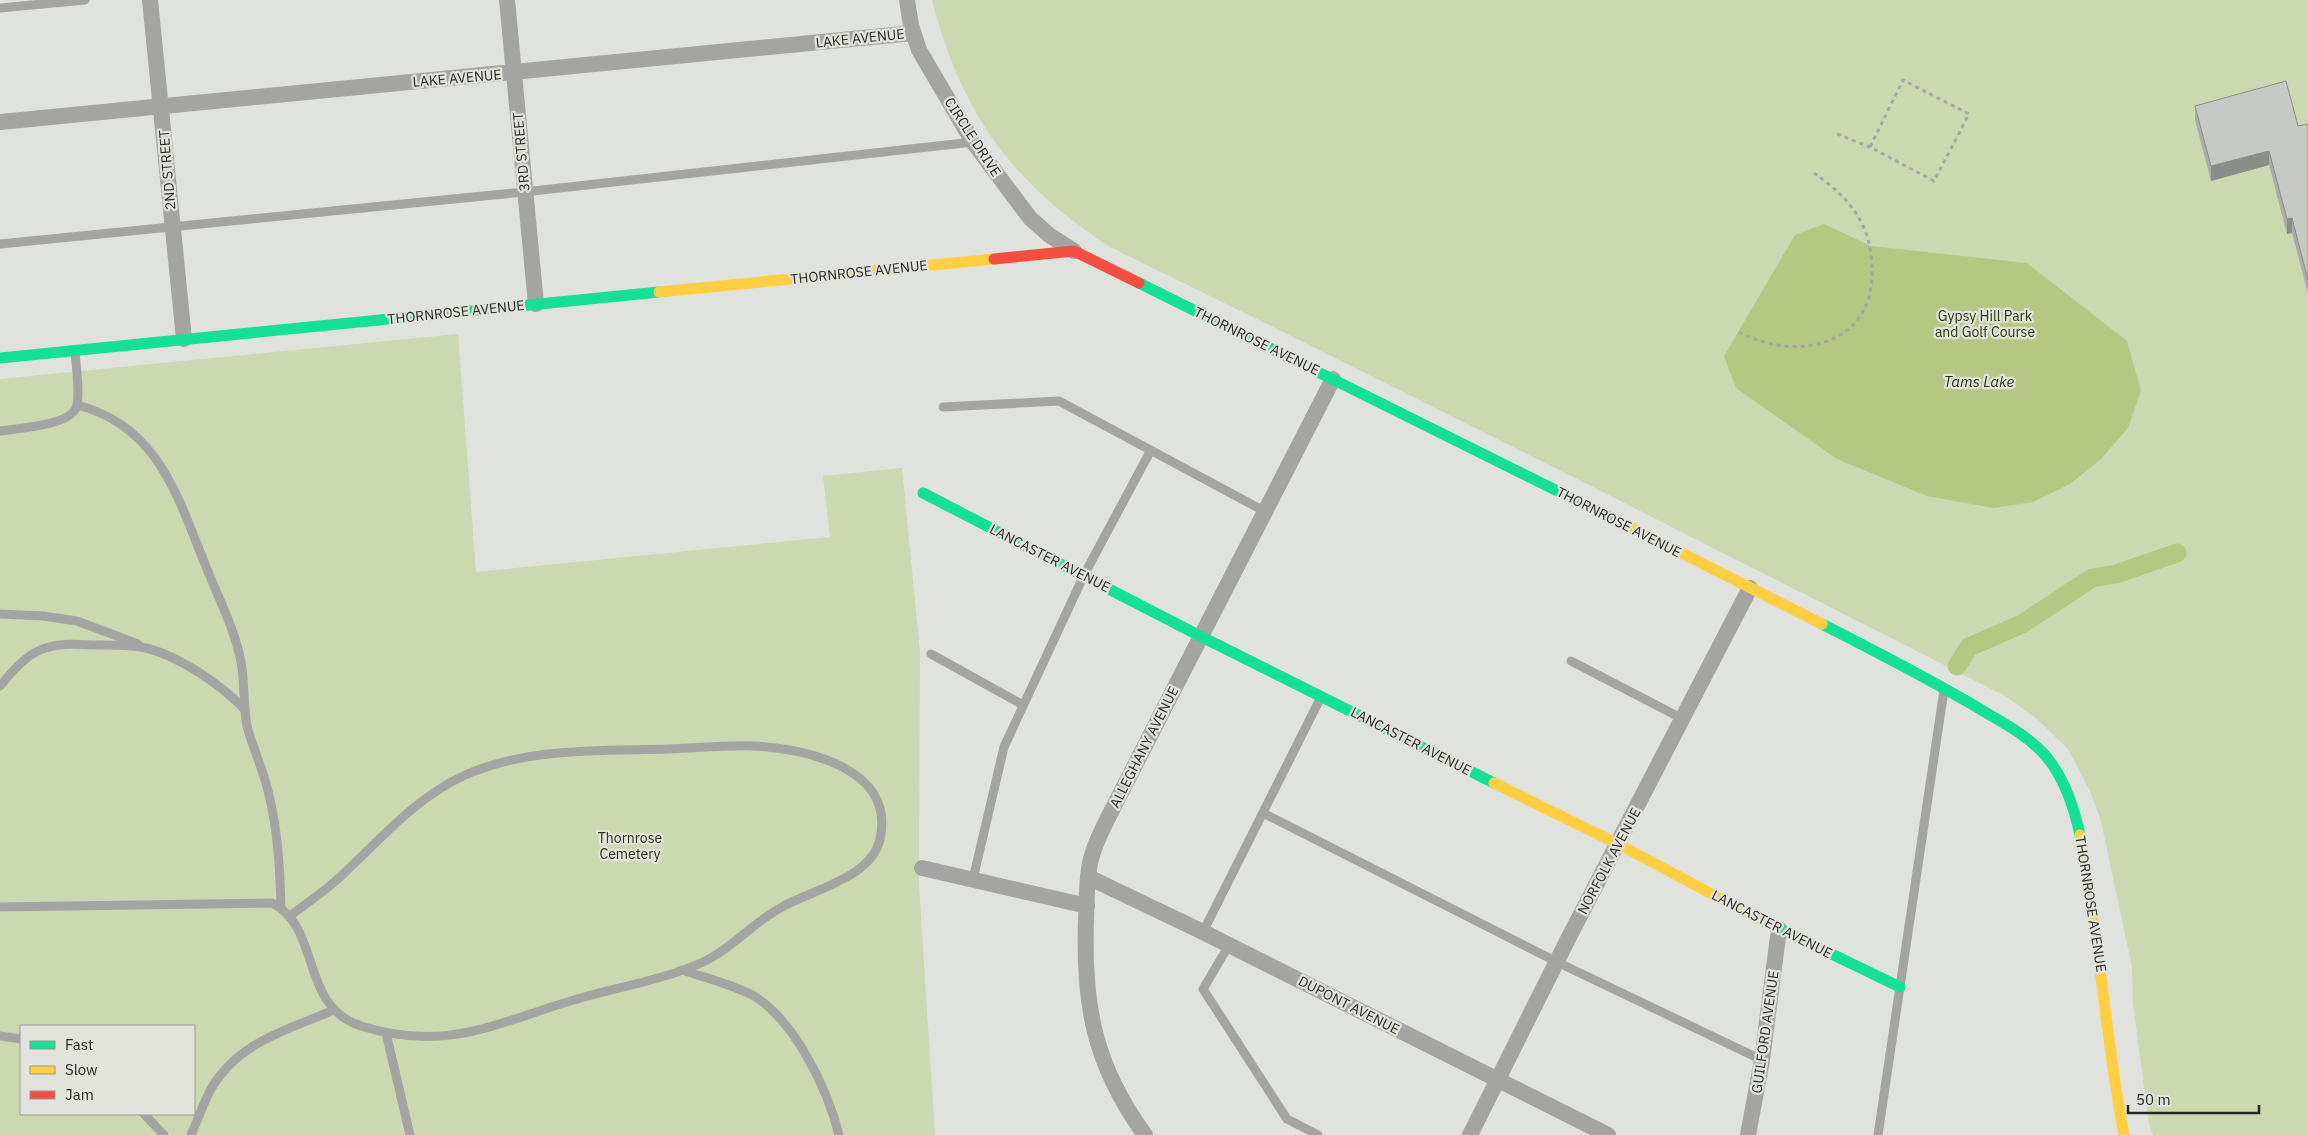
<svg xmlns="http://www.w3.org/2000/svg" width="2308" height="1135" font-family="'IBM Plex Sans',sans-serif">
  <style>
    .green { fill: #ccd8b0; fill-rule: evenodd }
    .water { fill: #b5c783 }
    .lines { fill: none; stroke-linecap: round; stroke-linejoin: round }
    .canal { stroke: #b5c783; stroke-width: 19 }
    .path { stroke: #a6a7a5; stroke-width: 3; stroke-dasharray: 4 4; stroke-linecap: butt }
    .lane { stroke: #a4a5a2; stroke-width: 9 }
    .street { stroke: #a4a5a2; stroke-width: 16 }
    .fast { stroke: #16e098; stroke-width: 11 }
    .slow { stroke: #ffcf43; stroke-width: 11 }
    .jam { stroke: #f24e42; stroke-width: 11 }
    .wall { fill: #abada9 }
    .shaded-wall { fill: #8b8d8a }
    .building { fill: #c7c9c5; stroke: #8b8d8a }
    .labels { text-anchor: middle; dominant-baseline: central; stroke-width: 4.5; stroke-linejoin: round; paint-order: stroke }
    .street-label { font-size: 14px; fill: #272825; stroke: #e1e3dc }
    .park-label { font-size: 14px; fill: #2b340b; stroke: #e1e3dc }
    .water-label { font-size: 15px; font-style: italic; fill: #2a330b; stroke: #e1e3dc }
  </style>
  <rect width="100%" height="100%" fill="#e0e2dd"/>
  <g class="green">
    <path d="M932 0H2308V1135H2153L2149 1124 2133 1004 2132 967 2101 821 2090 791 2068 749 2036 718 2005 696C1707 545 1410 393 1110 247 1012 183 961 113 932 0Z"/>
    <path d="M458 334 476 572 830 537 823 476 902 468 920 652 919 885 935 1135H0V379ZM21 1026H194V1114H21Z"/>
  </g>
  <path class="water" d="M1824 224 1871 246 2027 263 2127 341 2141 391 2128 428 2101 459 2070 484 2033 502 1993 508 1927 496 1837 459 1736 388 1724 356 1795 235Z"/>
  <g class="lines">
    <path class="canal" d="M1957 666 1969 647 2022 624 2092 578 2116 574 2177 553"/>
    <g class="path">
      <path d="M1837 134 1870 147 1934 181 1969 114 1903 80 1870 147"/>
      <path d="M1739 332C1795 362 1874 347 1872 270 1872 254 1869 237 1861 222 1850 200 1831 185 1811 171"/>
    </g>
    <g class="lane">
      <path d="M0 8 85 0"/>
      <path d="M0 244 524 192 973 142"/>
      <path d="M77 405C160 426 178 499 207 569 219 599 235 630 241 662 245 683 243 705 247 726 253 749 264 771 269 795 278 832 280 870 281 908"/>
      <path d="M943 407 1059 401 1264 511"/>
      <path d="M0 431C18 428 73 426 77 405 80 389 76 367 75 351"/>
      <path d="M0 614 43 616 77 621 138 644"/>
      <path d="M931 654 1023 705"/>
      <path d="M1571 661 1683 719"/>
      <path d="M0 686C11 673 24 657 40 650 56 643 75 644 92 645 109 645 129 644 146 648 179 656 222 685 245 710"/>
      <path d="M1263 813 1557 962 1762 1060"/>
      <path d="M973 879 1004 747 1084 575 1151 450"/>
      <path d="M0 907 272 903C322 928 299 1006 361 1026 450 1054 501 1020 584 997 620 987 668 978 701 963 732 949 754 921 784 906 815 889 872 877 880 839 896 768 806 749 754 746 726 745 697 748 668 749 600 751 526 747 463 776 414 799 380 840 341 876 325 891 307 903 290 916"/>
      <path d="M1203 932 1321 697"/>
      <path d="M1229 945 1203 989 1287 1119 1318 1135"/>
      <path d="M682 970C706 978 732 984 754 996 795 1021 828 1090 839 1135"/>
      <path d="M386 1033 410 1135"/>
      <path d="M0 1036 21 1039"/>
      <path d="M144 1114 164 1135"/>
      <path d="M191 1135C198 1120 203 1103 211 1089 238 1042 287 1030 334 1010"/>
      <path d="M1878 1135 1944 690"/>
    </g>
    <g class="street">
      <path d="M150 0 184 339"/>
      <path d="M507 0 536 304"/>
      <path d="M907 0 911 25 919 50 973 142 1030 218 1049 235 1074 251"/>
      <path d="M0 122 913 33"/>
      <path d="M922 868 1087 906"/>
      <path d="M1088 877 1203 932 1608 1135"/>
      <path d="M1145 1135C1094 1065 1083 1005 1086 920 1087 900 1086 878 1091 859 1095 842 1104 826 1112 810L1333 379"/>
      <path d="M1470 1135 1568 939 1750 588"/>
      <path d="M1748 1135 1762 1060 1779 929"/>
    </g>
    <g class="fast">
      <path d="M1139 283 1630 527"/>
      <path d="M0 358 659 292"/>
      <path d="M923 493 1200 636 1494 783"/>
      <path d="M1822 624C1875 651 1928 678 1980 709 2003 723 2027 735 2045 755 2064 777 2074 807 2080 835"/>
      <path d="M1761 920 1900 987"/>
    </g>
    <g class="slow">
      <path d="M659 292 994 259"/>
      <path d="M1630 527 1822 624"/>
      <path d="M1494 783 1618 844 1761 920"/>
      <path d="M2080 835C2099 934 2105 1036 2124 1135"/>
    </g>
    <path class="jam" d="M994 259 1074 251 1139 283"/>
  </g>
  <path class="wall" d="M2195 106 2298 126 2308 124V294L2292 233 2287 234 2269 165 2211 181 2195 120Z"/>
  <g class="shaded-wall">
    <path d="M2269 151V165L2211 181V166Z"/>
    <path d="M2292 218V233L2287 234V219Z"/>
  </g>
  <path class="building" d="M2286 81 2298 126 2308 124V280L2292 218 2287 219 2269 151 2211 166 2195 106Z"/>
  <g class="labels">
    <g class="street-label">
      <text transform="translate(860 38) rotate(-6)">LAKE AVENUE</text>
      <text transform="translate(457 78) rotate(-5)">LAKE AVENUE</text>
      <text transform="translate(973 137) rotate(57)">CIRCLE DRIVE</text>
      <text transform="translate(521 152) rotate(-95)">3RD STREET</text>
      <text transform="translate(167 170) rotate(-95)">2ND STREET</text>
      <text transform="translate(859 272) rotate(-6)">THORNROSE AVENUE</text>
      <text transform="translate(456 312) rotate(-6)">THORNROSE AVENUE</text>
      <text transform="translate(1257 341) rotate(26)">THORNROSE AVENUE</text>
      <text transform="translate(1619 522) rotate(27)">THORNROSE AVENUE</text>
      <text transform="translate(1050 558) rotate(27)">LANCASTER AVENUE</text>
      <text transform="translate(1411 741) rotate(27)">LANCASTER AVENUE</text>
      <text transform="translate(1144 747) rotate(-63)">ALLEGHANY AVENUE</text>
      <text transform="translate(1609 861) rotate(-62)">NORFOLK AVENUE</text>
      <text transform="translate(2091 904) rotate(81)">THORNROSE AVENUE</text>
      <text transform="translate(1772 924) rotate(27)">LANCASTER AVENUE</text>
      <text transform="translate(1349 1005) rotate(27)">DUPONT AVENUE</text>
      <text transform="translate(1765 1032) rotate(-82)">GUILFORD AVENUE</text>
    </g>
    <g class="park-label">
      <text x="1985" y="316">Gypsy Hill Park<tspan x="1985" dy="16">and Golf Course</tspan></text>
      <text x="630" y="838">Thornrose<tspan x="630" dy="16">Cemetery</tspan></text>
    </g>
    <g class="water-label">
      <text x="1979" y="381">Tams Lake</text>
    </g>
  </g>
  <rect x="20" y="1025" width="175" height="90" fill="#e1e3dc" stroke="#979893"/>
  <rect x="30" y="1041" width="25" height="8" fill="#16e098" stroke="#979893"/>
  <text x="65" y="1050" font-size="15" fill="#272825">Fast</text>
  <rect x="30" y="1066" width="25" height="8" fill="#ffcf43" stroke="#979893"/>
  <text x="65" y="1075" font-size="15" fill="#272825">Slow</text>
  <rect x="30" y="1091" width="25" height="8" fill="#f24e42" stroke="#979893"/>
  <text x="65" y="1100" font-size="15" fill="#272825">Jam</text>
  <path d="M2128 1105v8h131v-8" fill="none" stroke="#272825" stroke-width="2.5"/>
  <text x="2136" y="1105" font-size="15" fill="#272825" stroke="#e1e3dc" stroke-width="4" paint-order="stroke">50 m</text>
</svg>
